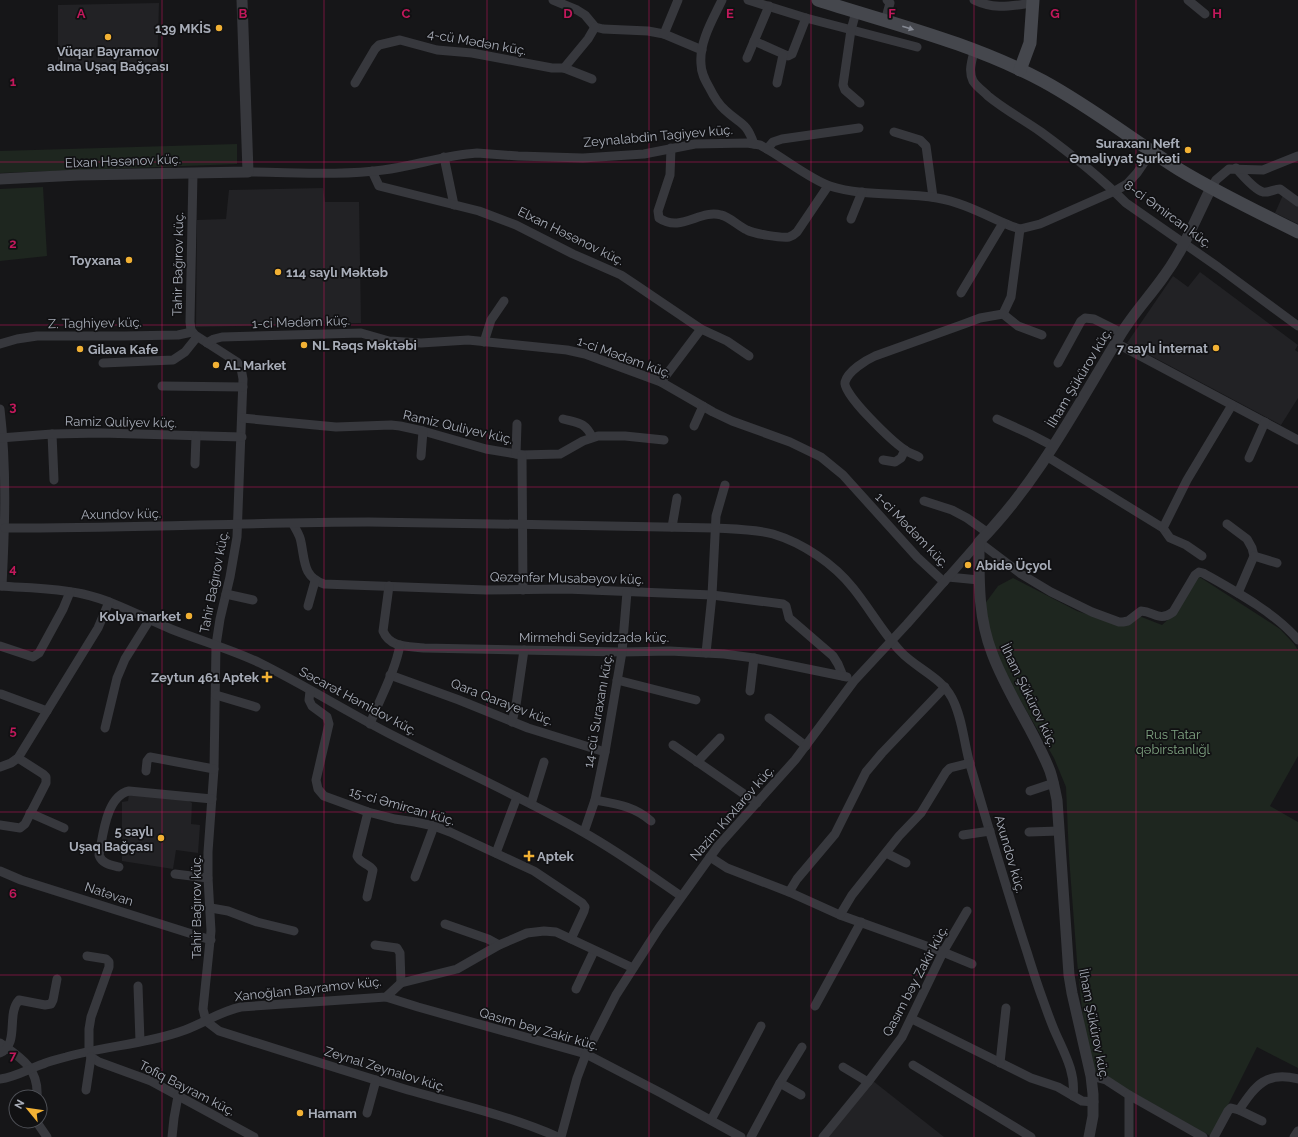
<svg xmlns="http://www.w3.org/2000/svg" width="1298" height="1137" font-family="Raleway,sans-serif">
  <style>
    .built { fill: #222225 }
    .green { fill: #1e261f }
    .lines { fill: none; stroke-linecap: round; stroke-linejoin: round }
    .minor { stroke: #37383d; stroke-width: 9 }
    .tertiary { stroke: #37383d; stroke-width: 11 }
    .secondary { stroke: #45474d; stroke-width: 13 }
    .oneway { fill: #858993 }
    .grid { fill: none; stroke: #c2185b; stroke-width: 1; stroke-opacity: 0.55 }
    .poi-dot { fill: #f2b134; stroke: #111113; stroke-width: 1.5 }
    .labels { text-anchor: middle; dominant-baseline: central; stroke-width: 3.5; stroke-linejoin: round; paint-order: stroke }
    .poi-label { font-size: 13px; font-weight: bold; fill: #a8adb8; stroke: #111113; text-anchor: end }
    .street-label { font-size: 13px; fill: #a8adb8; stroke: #111113 }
    .park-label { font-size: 13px; fill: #7fa381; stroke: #111113 }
    .grid-label { font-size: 13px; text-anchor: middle; font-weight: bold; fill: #c2185b; stroke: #111113; stroke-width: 3.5; stroke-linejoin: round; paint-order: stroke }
  </style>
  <rect width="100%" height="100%" fill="#161618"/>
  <g class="built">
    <path d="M159 3 157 68 58 70V5Z"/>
    <path d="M323 188 325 202H359L361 323 196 327 197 220 226 219 229 190Z"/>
    <path d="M1283 195 1298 206V224L1275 213Z"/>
    <path d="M1200 272 1298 345 1295 350 1298 352V398L1281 425 1127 343 1173 276 1188 287Z"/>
    <path d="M129 794 184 798 192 803 191 824 200 825 198 853 176 850 173 869 122 861V802L128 801Z"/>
    <path d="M873 1081 944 1137H827Z"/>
  </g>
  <g class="green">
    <path d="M237 144V164L0 173V151Z"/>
    <path d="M43 187 47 256 0 261V189Z"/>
    <path d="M1198 576 1280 629 1294 644 1298 650V756L1270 806 1298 822V1068L1257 1047 1212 1137 1088 1067 1077 961 1069 857 1066 787 1054 758 1001 667 993 648 984 605 998 586 1013 578 1077 611 1122 626 1139 616 1162 625 1175 613Z"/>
  </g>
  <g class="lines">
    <g class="minor">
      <path d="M553 0 577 10 585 15 595 27 603 29 648 31 664 34 702 50"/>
      <path d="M722 0C713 19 699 42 701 64 701 73 705 80 709 87 713 95 718 104 725 110 741 125 746 121 754 144"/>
      <path d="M748 0 806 18 917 47"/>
      <path d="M974 0C995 10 1010 6 1033 3"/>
      <path d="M1188 0 1205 14"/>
      <path d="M856 12 851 30 843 85 845 90 860 103"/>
      <path d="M885 21 890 3 887 0"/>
      <path d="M664 34 678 0"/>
      <path d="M754 41 788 56 792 54 806 18"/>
      <path d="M974 51C972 61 968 71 973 81 977 87 983 91 988 96 1005 110 1024 120 1041 132 1071 154 1100 177 1126 203L1218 267 1298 326"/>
      <path d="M747 58 769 6"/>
      <path d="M564 68 592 79"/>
      <path d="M355 83 375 49 379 45 400 40 437 50 472 53 552 68H564L588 39 595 27"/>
      <path d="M777 83 783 55"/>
      <path d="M894 132 920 140 926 146 933 197"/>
      <path d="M671 148 670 175 658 211 659 218C681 233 700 209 721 215 730 217 738 226 747 230 754 234 781 238 789 237 792 236 795 234 797 232L828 186"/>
      <path d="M767 149 773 142 782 139 859 128"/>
      <path d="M444 157 454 205"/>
      <path d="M1236 168C1242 175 1255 190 1263 192 1269 193 1274 189 1280 189L1298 202"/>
      <path d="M372 171 379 186 479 211 516 225 573 254 621 275 636 285 701 329 727 341 749 356"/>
      <path d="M248 172C292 172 339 176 383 170 415 166 445 155 477 153L518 156 583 158 644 154 695 144 747 143 760 145 767 149C785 159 811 180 830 186 864 197 901 192 937 198 962 202 987 216 1011 226L1020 229 1040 224 1115 191 1127 184 1137 173 1152 151"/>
      <path d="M193 173 190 322 191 330 195 335 237 362 241 368 243 379 237 537 230 577 220 619 216 645 214 769 208 852V878L211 931 203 1009 206 1021 219 1031C282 1051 345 1071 408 1090 458 1104 510 1116 558 1137"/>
      <path d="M1211 188 1216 180 1229 169 1263 170 1298 156"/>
      <path d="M851 219 862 192"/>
      <path d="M1020 229 1011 297 1003 314 1018 326 1042 335"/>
      <path d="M961 293 1003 223"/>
      <path d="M484 342 491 320 504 301"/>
      <path d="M207 343 214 339 222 337 361 333 389 341 421 343 468 340 567 350 585 354 661 382 713 412 732 421 790 442 821 457 843 475 917 557 944 582"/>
      <path d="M1116 343 1298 440"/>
      <path d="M0 344 17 339 37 336H124L178 335 192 332"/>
      <path d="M103 363 173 360 185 352 197 337"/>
      <path d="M1058 363 1081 321 1085 318 1094 319 1122 333"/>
      <path d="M661 382 701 329"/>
      <path d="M162 386 243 387"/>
      <path d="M0 409C7 468 5 527 2 586"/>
      <path d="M242 418 336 427 391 425 400 426 423 431 486 449 522 455 560 454 583 441 598 436H625L664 440"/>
      <path d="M563 419C578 423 585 422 592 437"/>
      <path d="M997 419 1030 434 1053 446"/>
      <path d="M694 426 703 406"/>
      <path d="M52 434 54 480"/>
      <path d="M0 438 52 434 101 433 242 437"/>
      <path d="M516 454 517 424"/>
      <path d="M522 455 523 590"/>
      <path d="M421 456 423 431"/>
      <path d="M1046 456 1163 528 1170 538 1186 545 1202 556"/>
      <path d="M919 457C914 454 909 453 905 450 893 442 842 394 845 382 848 371 866 360 875 356L964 324 980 318 1003 314"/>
      <path d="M1249 458 1265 422"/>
      <path d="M883 460 895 462 901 458 905 450"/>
      <path d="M195 464 196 436"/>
      <path d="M924 501 952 510 967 518 988 533"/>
      <path d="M293 524C296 530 300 535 301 542 305 561 303 577 324 584L486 590 566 589 712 595 783 604 786 606 789 618 833 656 838 664 843 676"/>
      <path d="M1227 524 1247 539 1252 548 1254 556 1238 593"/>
      <path d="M672 527 677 498"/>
      <path d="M5 528C127 529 248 522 369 522 484 523 600 526 715 528 734 529 755 529 773 534 803 543 834 564 853 588 870 609 883 633 901 652 916 668 941 677 952 698 963 719 964 745 971 768 989 829 1007 891 1027 952 1032 968 1037 984 1043 1000 1047 1011 1051 1023 1056 1034 1065 1054 1076 1074 1073 1096"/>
      <path d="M1163 528 1187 480 1232 405"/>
      <path d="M1254 556 1277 563"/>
      <path d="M948 577 979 580"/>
      <path d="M0 586C27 588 56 588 83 594 114 601 142 617 171 629 201 641 231 649 260 663 304 685 346 711 390 734 454 767 520 796 583 832 617 851 649 874 681 896"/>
      <path d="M389 586 383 631C390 648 408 646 424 648L622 652 670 651 724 654 754 658 847 677"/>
      <path d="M226 594 253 600"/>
      <path d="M308 606 315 581"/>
      <path d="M0 646 33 657 39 653 63 609 70 592"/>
      <path d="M706 653 712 595 716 516 725 485"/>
      <path d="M390 675 459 700 528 728 605 752"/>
      <path d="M617 680 696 700"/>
      <path d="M310 691 309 700 312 706 327 717 329 724 316 780 318 789 324 796 368 812 395 819 415 822 434 826 450 832 534 871 582 903 585 907 584 911 571 939"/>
      <path d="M750 691 754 658"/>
      <path d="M1 694 47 711"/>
      <path d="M216 695 256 707"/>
      <path d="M769 718 806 746"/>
      <path d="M512 722 516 705 524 650"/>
      <path d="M370 724C380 698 395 672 400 645"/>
      <path d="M105 728 117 678 125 659 150 619"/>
      <path d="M673 745 757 803"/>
      <path d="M697 762 720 738"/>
      <path d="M0 767 11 763 18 758 98 628 109 602"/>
      <path d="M146 771 147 761 150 757 214 769"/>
      <path d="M1030 791 1054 783"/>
      <path d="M595 800C616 804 634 806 651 821"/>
      <path d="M531 804 544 762"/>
      <path d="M30 813 64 828"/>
      <path d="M0 825 20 828 25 824 46 783V777L43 774 18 758"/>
      <path d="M584 832 595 800 605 752 622 652 627 592"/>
      <path d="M1029 832 1059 831"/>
      <path d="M963 835 990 831"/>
      <path d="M496 853 517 797"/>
      <path d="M886 853 906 863"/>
      <path d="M710 857 727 868 789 892 840 915 943 952 972 964"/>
      <path d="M119 867C111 865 102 864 99 855 103 836 106 796 129 791L212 799"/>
      <path d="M0 871 21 880 211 940"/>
      <path d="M175 874 208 878"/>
      <path d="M415 877 434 826"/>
      <path d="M789 892 797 879 835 834 866 772 882 753 945 687"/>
      <path d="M367 897 373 870C369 864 360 863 357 856L368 812"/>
      <path d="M211 908 228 911 257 922 294 931"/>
      <path d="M840 915 852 895 899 836 921 813 946 772 950 768 970 763"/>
      <path d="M445 924 488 939 499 945"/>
      <path d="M375 945 397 948 400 953 401 983"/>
      <path d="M87 956 106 959 109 962V967L91 1017 89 1029V1051L91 1057 99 1062 151 1081 254 1137"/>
      <path d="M138 986 140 1041"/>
      <path d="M576 989 594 951"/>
      <path d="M386 997 418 1007 586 1054 661 1093 741 1137"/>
      <path d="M815 1006 861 922"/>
      <path d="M912 1019 1031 1078 1058 1087 1082 1101 1094 1102"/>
      <path d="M0 1043C21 1058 39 1068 37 1097"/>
      <path d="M0 1053C20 1044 6 1014 19 1000L45 1005 51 1004 53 1000 57 979"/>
      <path d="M1000 1063 1006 1008"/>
      <path d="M913 1065 1031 1137"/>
      <path d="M843 1067 868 1082"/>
      <path d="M1091 1076 1106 1080 1129 1095 1203 1137"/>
      <path d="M0 1079C16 1077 28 1069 43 1064 50 1061 58 1059 66 1057 105 1046 147 1044 185 1030 204 1023 221 1011 241 1007L386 997 401 983 457 969 499 945 527 933 544 931 556 932 633 968"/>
      <path d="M780 1083 801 1095"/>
      <path d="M86 1090 91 1057"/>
      <path d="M1239 1110 1262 1121"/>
      <path d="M367 1113 376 1080"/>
      <path d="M711 1120 761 1026"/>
      <path d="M36 1121 47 1137"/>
      <path d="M172 1137 174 1118 178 1096"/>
      <path d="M561 1137 577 1078 586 1054 616 995 659 928 718 846 795 760 854 681 907 624 979 542 1021 574 1051 592 1092 612 1119 622H1123L1128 621 1141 611C1155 612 1159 622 1173 612L1195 575 1199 572 1203 573C1233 590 1276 613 1298 640"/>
      <path d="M751 1137 780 1083 802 1047"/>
      <path d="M823 1137 868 1082 902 1037 943 952 967 911"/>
      <path d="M1129 1137V1095"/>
      <path d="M1214 1137 1228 1111 1231 1108 1239 1110C1256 1085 1266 1071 1298 1079"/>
      <path d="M1294 1137 1298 1131"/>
    </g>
    <g class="tertiary">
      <path d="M0 179 79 175 248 172 242 0"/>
      <path d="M1089 1137 1093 1116V1094L1091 1076 1072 993 1069 975 1057 800C1055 790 1053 780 1050 771 1034 730 1007 694 992 653 978 617 979 580 979 542 1038 482 1077 406 1121 334 1133 314 1150 296 1164 276 1184 249 1196 218 1211 188"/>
    </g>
    <g class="secondary">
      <path d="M818 0C893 24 972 43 1043 81 1091 107 1134 141 1180 170 1218 193 1258 212 1298 232"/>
      <path d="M1020 70 1030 43 1033 0"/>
    </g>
  </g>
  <defs><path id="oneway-solid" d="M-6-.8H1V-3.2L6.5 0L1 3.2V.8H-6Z"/></defs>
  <use class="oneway" href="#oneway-solid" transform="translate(908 28) rotate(18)"/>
  <path class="grid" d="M162 0V1137M324 0V1137M487 0V1137M649 0V1137M811 0V1137M974 0V1137M1136 0V1137M0 162H1298M0 325H1298M0 487H1298M0 650H1298M0 812H1298M0 975H1298"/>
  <g class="poi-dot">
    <circle cx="219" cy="28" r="4"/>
    <circle cx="108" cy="37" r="4"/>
    <circle cx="1188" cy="150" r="4"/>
    <circle cx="129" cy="260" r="4"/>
    <circle cx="278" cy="272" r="4"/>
    <circle cx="304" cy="345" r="4"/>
    <circle cx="1216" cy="348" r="4"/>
    <circle cx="80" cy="349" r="4"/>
    <circle cx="216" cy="365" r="4"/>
    <circle cx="968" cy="565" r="4"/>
    <circle cx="189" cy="616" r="4"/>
    <path d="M265 671h4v4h4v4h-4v4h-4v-4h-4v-4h4z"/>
    <circle cx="161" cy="838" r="4"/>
    <path d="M527 850h4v4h4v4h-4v4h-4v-4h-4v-4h4z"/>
    <circle cx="300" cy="1113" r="4"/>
  </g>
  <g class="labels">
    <g class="poi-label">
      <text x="211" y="28">139 MKİS</text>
      <text x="108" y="51" text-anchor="middle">Vüqar Bayramov<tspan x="108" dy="15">adına Uşaq Bağçası</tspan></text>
      <text x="1180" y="143">Suraxanı Neft<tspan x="1180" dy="15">Əməliyyat Şurkəti</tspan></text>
      <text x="121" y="260">Toyxana</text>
      <text x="286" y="272" text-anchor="start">114 saylı Məktəb</text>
      <text x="312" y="345" text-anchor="start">NL Rəqs Məktəbi</text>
      <text x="1208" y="348">7 saylı İnternat</text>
      <text x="88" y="349" text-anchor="start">Gilava Kafe</text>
      <text x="224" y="365" text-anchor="start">AL Market</text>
      <text x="976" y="565" text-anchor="start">Abidə Üçyol</text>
      <text x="181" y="616">Kolya market</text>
      <text x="259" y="677">Zeytun 461 Aptek</text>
      <text x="153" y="831">5 saylı<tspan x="153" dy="15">Uşaq Bağçası</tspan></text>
      <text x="537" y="856" text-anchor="start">Aptek</text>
      <text x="308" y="1113" text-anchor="start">Hamam</text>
    </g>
    <g class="street-label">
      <text transform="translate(477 42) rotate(10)">4-cü Mədən küç.</text>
      <text transform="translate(658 136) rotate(-5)">Zeynalabdin Tagiyev küç.</text>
      <text transform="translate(123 161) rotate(-2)">Elxan Həsənov küç.</text>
      <text transform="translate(1168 214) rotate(36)">8-ci Əmircan küç.</text>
      <text transform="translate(571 236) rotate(26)">Elxan Həsənov küç.</text>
      <text transform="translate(178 264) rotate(-89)">Tahir Bağırov küç.</text>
      <text transform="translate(301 322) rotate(-2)">1-ci Mədəm küç.</text>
      <text transform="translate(95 323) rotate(-1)">Z. Taghiyev küç.</text>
      <text transform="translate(624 357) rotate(20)">1-ci Mədəm küç.</text>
      <text transform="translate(1079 378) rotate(-59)">İlham Şükürov küç.</text>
      <text transform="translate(121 422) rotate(1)">Ramiz Quliyev küç.</text>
      <text transform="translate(458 427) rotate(13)">Ramiz Quliyev küç.</text>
      <text transform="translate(121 514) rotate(-1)">Axundov küç.</text>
      <text transform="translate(912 530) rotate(46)">1-ci Mədəm küç.</text>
      <text transform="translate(567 578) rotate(1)">Qəzənfər Musabəyov küç.</text>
      <text transform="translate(214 582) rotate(-79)">Tahir Bağırov küç.</text>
      <text x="594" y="637">Mirmehdi Seyidzadə küç.</text>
      <text transform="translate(1029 695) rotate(64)">İlham Şükürov küç.</text>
      <text transform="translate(358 701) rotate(28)">Səcarət Həmidov küç.</text>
      <text transform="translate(502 702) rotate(21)">Qara Qarayev küç.</text>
      <text transform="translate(598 711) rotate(-80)">14-cü Suraxanı küç.</text>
      <text transform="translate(402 806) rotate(16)">15-ci Əmircan küç.</text>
      <text transform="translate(732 813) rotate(-49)">Nazim Kırxlarov küç.</text>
      <text transform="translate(1010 854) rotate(74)">Axundov küç.</text>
      <text transform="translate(109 894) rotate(18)">Natəvan</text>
      <text transform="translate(196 907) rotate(-90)">Tahir Bağırov küç.</text>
      <text transform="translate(915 981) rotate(-62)">Qasım bəy Zakir küç.</text>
      <text transform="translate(308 989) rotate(-6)">Xanoğlan Bayramov küç.</text>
      <text transform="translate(1094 1024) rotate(79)">İlham Şükürov küç.</text>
      <text transform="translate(539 1029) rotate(16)">Qasım bəy Zakir küç.</text>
      <text transform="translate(385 1069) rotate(17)">Zeynal Zeynalov küç.</text>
      <text transform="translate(187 1088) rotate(27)">Tofiq Bayram küç.</text>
    </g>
    <g class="park-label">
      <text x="1173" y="734">Rus Tatar<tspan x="1173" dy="15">qəbirstanlığl</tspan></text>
    </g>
  </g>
  <g class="grid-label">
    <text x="81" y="18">A</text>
    <text x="243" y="18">B</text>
    <text x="406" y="18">C</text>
    <text x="568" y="18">D</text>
    <text x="730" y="18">E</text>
    <text x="892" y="18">F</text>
    <text x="1055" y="18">G</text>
    <text x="1217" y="18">H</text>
    <text x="13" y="86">1</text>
    <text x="13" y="248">2</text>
    <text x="13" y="411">3</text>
    <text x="13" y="573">4</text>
    <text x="13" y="735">5</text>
    <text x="13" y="898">6</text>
    <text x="13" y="1060">7</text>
  </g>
  <g transform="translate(28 1109) rotate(299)"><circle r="19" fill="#111113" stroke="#4d4f55"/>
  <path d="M0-3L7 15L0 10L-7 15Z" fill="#f2b134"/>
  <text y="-6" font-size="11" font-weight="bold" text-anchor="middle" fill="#a8adb8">N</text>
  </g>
</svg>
